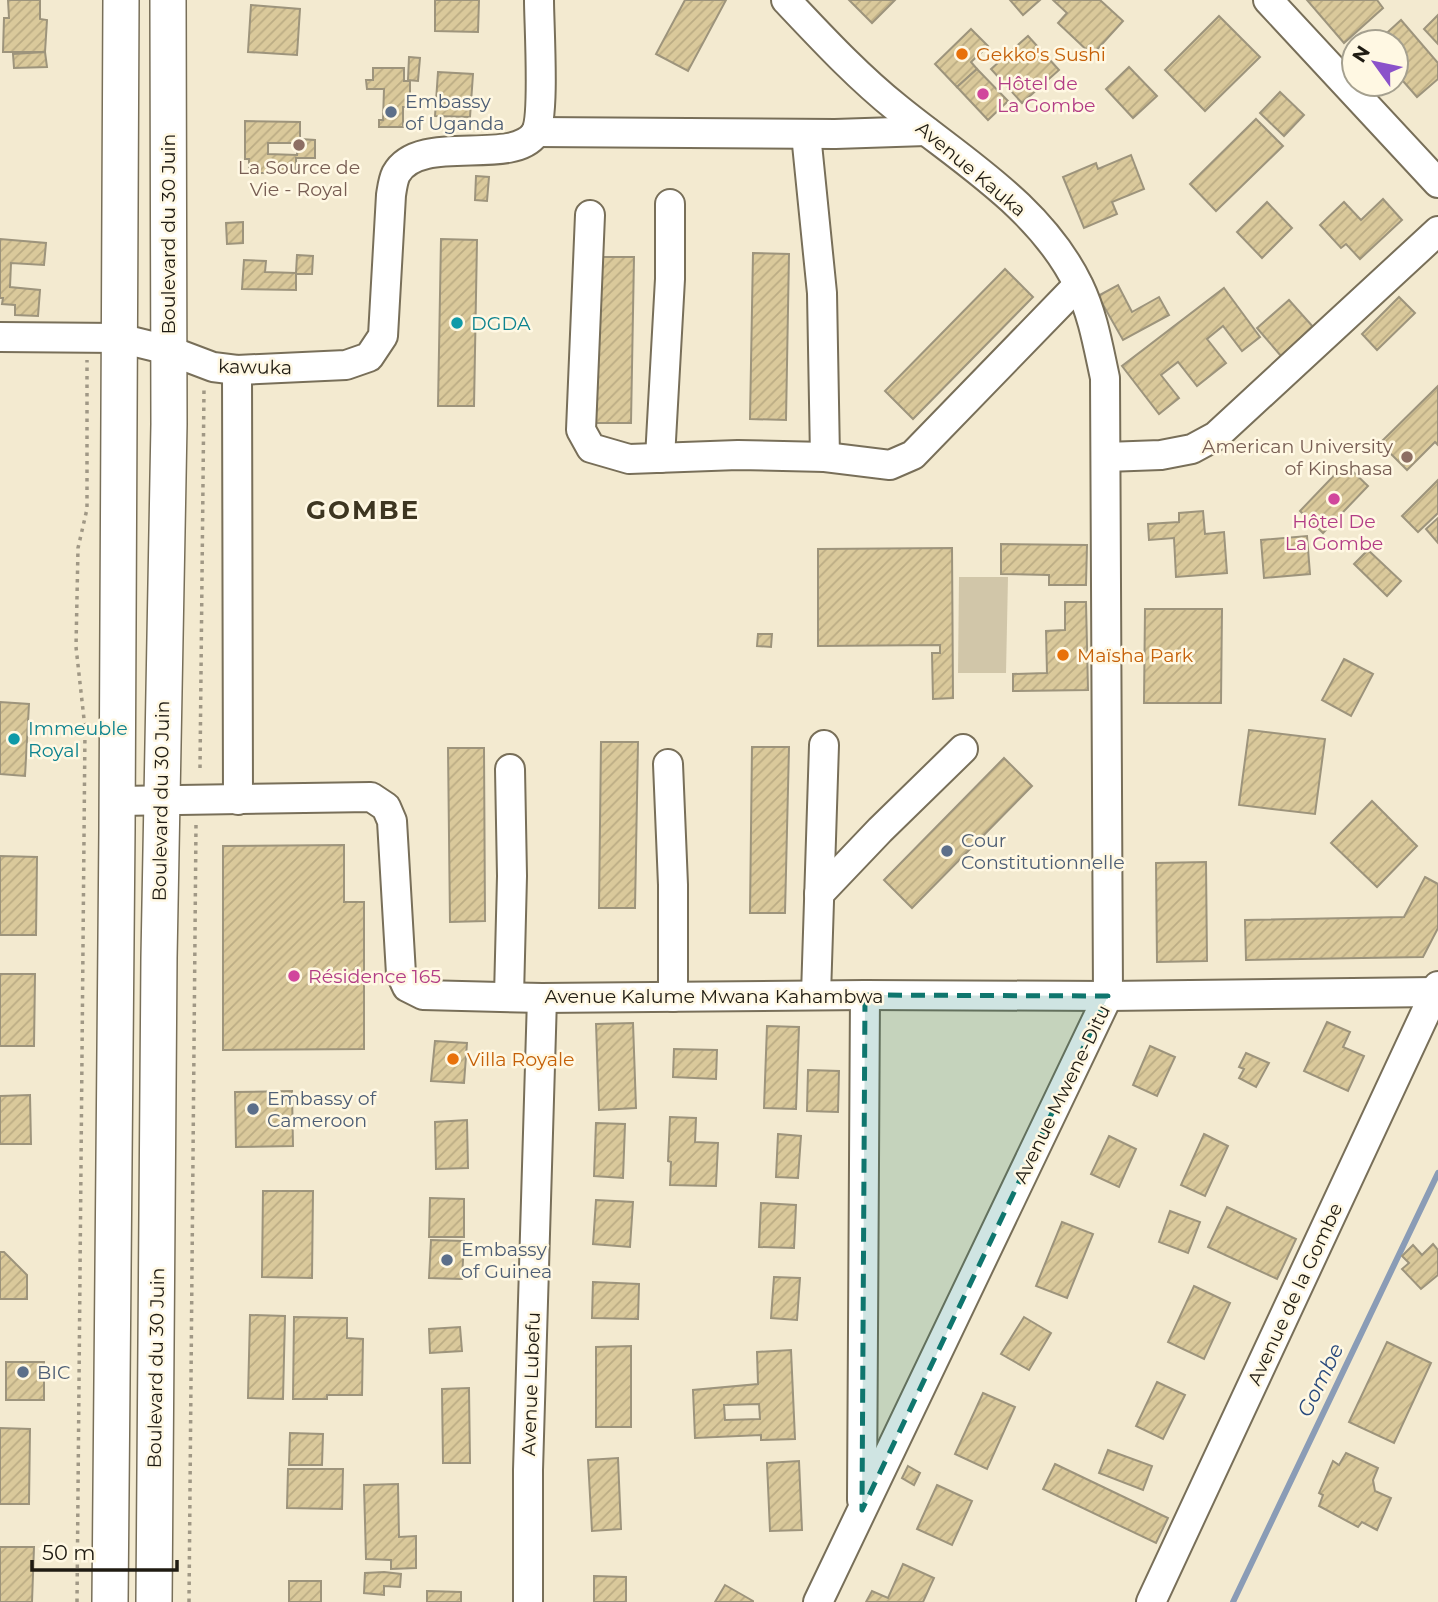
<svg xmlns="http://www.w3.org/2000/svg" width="1438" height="1602" font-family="Montserrat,sans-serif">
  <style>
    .pitch { fill: #d1c6a9 }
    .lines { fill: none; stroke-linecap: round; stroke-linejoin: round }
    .stream { stroke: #8a9cb6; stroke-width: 6 }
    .building { fill: url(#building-hatch); stroke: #9d947c; stroke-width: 2; fill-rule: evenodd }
    .minor-casing { stroke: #786f59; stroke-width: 32 }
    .major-casing { stroke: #786f59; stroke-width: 38 }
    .path { stroke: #a09885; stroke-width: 3.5; stroke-dasharray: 3.5 5; stroke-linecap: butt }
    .minor { stroke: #fff; stroke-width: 28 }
    .major { stroke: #fff; stroke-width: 35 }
    .marked { fill: #0f766e; fill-opacity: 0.2; stroke: #0f766e; stroke-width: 5; stroke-dasharray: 14 9; stroke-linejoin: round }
    .food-dot { fill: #e8710a; stroke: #fff8e3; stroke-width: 2.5 }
    .hotel-dot { fill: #d1479c; stroke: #fff8e3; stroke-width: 2.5 }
    .service-dot { fill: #5c6f8a; stroke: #fff8e3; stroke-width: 2.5 }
    .education-dot { fill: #8d6e63; stroke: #fff8e3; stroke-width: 2.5 }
    .culture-dot { fill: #0f9aa8; stroke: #fff8e3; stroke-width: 2.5 }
    .labels { text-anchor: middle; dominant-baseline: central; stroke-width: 5; stroke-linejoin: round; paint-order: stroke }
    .food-label { font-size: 19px; fill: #c56008; stroke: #fff8e3; text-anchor: start }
    .hotel-label { font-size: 19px; fill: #b23c85; stroke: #fff8e3; text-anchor: start }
    .service-label { font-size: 19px; fill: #4e5e75; stroke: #fff8e3; text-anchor: start }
    .education-label { font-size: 19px; fill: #785e54; stroke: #fff8e3 }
    .street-label { font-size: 19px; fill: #1f1b12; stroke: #fff8e3 }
    .culture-label { font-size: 19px; fill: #0d838f; stroke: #fff8e3; text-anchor: start }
    .water-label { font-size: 21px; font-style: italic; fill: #294a7d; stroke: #fff8e3 }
    .district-label { font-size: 26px; font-weight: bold; letter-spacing: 2px; fill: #3e3621; stroke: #fff8e3 }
  </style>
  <defs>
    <pattern id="building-hatch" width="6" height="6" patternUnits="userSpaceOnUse" patternTransform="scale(1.75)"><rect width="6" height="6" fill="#dac99b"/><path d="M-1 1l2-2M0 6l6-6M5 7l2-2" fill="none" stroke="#bbac84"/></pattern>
  </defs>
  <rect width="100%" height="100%" fill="#f3ead0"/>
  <path class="pitch" d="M959 577H1008L1006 673H958Z"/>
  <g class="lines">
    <path class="stream" d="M1233 1602 1438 1173"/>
  </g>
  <g class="building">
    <path d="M8 0H40V19L47 20 45 52H3L4 18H9Z"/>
    <path d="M435 0H479L478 32 435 31Z"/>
    <path d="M685 0H726L688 71 656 54Z"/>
    <path d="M849 0H895L872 23Z"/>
    <path d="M1010 0H1040L1023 15Z"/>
    <path d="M1053 0H1100L1123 21 1092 55 1058 23 1067 13Z"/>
    <path d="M1307 0H1377L1383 8 1344 43Z"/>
    <path d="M251 5 300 9 297 55 248 52Z"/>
    <path d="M1438 15V44L1424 29Z"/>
    <path d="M1219 16 1260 57 1205 111 1165 70Z"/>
    <path d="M1401 20 1438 63V79L1417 97 1396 73V42H1377Z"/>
    <path d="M971 29 988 46 971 62 977 69 957 87 935 64Z"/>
    <path d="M1028 36 1059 70 1022 103 991 69Z"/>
    <path d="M45 52 47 67 14 68 13 54Z"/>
    <path d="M409 57 420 58 418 81 408 80Z"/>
    <path d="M1129 67 1157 96 1133 118 1106 89Z"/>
    <path d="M373 68H404V81H410V107H403V127H379V120H383L384 89H367L366 80H373Z"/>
    <path d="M977 69 1008 101 988 120 957 87Z"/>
    <path d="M438 72 473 74 470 117 435 116Z"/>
    <path d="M1280 92 1304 115 1284 136 1260 113Z"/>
    <path d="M1256 119 1283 146 1216 211 1190 184Z"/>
    <path d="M245 121 300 122V139L315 140V158H296V173H249V159H245ZM268 143H297V155L268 154Z"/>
    <path d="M1131 155 1144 189 1112 202 1117 214 1084 228 1063 177 1096 163 1098 169Z"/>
    <path d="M476 176 489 177 487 201 475 200Z"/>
    <path d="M1383 199 1402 220 1360 259 1346 244 1341 248 1320 225 1344 202 1361 220Z"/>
    <path d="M1267 202 1292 228 1262 258 1237 232Z"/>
    <path d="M243 222V243L227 244 226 223Z"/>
    <path d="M0 239 46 243 44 265 11 263 10 287 40 290 38 316 15 315V305L2 304 3 298H0Z"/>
    <path d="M441 239 477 240 474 406H438Z"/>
    <path d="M753 253 789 254 786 420 750 419Z"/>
    <path d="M297 255 313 256 312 274H296V290L242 289 244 260 266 261 265 272 296 273Z"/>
    <path d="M598 257H634L631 423H595Z"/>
    <path d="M1005 269 1033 297 913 419 885 391Z"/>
    <path d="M1118 285 1132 312 1159 297 1169 315 1123 340 1098 296Z"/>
    <path d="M1224 288 1260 337 1242 351 1223 326 1207 339 1226 363 1197 386 1178 362 1161 375 1179 398 1159 414 1122 366Z"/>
    <path d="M1399 297 1415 313 1377 350 1362 334Z"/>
    <path d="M1289 300 1314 328 1281 356 1257 328Z"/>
    <path d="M1438 386V445L1435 442 1407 470 1380 443Z"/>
    <path d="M1345 464 1368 486 1323 533 1300 511Z"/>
    <path d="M1438 480V513L1418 532 1402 516Z"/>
    <path d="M1203 511 1205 534 1224 532 1227 573 1176 577 1174 538 1149 540 1148 524 1179 522V513Z"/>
    <path d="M1438 518V543L1426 529Z"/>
    <path d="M1307 536 1310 574 1264 578 1261 540Z"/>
    <path d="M1001 544 1087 545 1086 585H1049V575L1001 574Z"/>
    <path d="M952 548 953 698 933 699 932 653H940V645L818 646V549Z"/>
    <path d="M1368 550 1401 581 1387 596 1354 564Z"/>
    <path d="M1065 602H1086L1088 690 1013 691V674L1047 673 1046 631 1065 630Z"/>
    <path d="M1145 609H1222L1221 703H1144Z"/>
    <path d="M758 634H772L771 647 757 646Z"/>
    <path d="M1344 659 1373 674 1351 716 1322 700Z"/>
    <path d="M0 702 29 704 25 776 0 774Z"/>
    <path d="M1249 730 1325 739 1315 814 1239 805Z"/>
    <path d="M601 742H638L635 908H599Z"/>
    <path d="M752 747H789L785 913H750Z"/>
    <path d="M448 748H484L485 921 450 922Z"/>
    <path d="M1004 758 1032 786 912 908 884 880Z"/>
    <path d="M1372 801 1417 846 1377 887 1331 843Z"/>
    <path d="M344 845V902H364V1049L223 1050V846Z"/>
    <path d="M0 856 37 857 36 935H0Z"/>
    <path d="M1206 862 1207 961 1157 962 1156 863Z"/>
    <path d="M1425 877 1438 884V928L1423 957 1246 960 1245 920 1404 917Z"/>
    <path d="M0 974H35L34 1046H0Z"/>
    <path d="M1327 1022 1350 1032 1343 1047 1364 1056 1348 1091 1304 1071Z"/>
    <path d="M633 1023 636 1108 599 1110 596 1024Z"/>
    <path d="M767 1026 799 1027 796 1109 764 1108Z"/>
    <path d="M435 1041 467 1043 464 1083 431 1081Z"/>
    <path d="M1150 1046 1175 1057 1157 1096 1133 1085Z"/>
    <path d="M674 1049 717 1050 716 1079 673 1077Z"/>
    <path d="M1246 1053 1269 1063 1256 1087 1239 1078 1244 1069 1239 1067Z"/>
    <path d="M808 1070 839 1071 838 1112 807 1111Z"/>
    <path d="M292 1091 293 1146 236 1147 235 1092Z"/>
    <path d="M30 1095 31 1144H0V1096Z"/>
    <path d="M670 1117 696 1118 695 1142 718 1143 716 1186 670 1185 671 1162 668 1161Z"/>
    <path d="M467 1120 468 1168 436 1169 435 1122Z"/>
    <path d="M596 1123 625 1124 623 1178 594 1176Z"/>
    <path d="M778 1134 801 1136 798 1178 776 1177Z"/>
    <path d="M1204 1134 1228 1146 1205 1196 1181 1185Z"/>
    <path d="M1109 1136 1136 1149 1119 1187 1091 1174Z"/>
    <path d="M263 1191H313L312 1278 262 1277Z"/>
    <path d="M430 1198 464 1199V1237H429Z"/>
    <path d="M596 1200 633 1202 630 1247 593 1244Z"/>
    <path d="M761 1203 796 1205 794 1248 759 1247Z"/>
    <path d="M1227 1207 1296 1239 1277 1279 1208 1247Z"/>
    <path d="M1170 1211 1200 1222 1188 1253 1159 1242Z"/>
    <path d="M1062 1222 1093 1234 1067 1298 1036 1286Z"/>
    <path d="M431 1240 464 1241 462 1279 429 1278Z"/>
    <path d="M1433 1244 1438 1250V1275L1421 1289 1402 1269 1409 1263 1402 1256 1413 1245 1422 1255Z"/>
    <path d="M0 1252H4L27 1275V1299H0Z"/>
    <path d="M774 1277 800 1278 797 1320 771 1318Z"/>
    <path d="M593 1282 639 1284 638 1319 592 1318Z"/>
    <path d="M1194 1286 1230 1303 1204 1359 1168 1342Z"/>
    <path d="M250 1315 285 1316 283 1399 248 1398Z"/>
    <path d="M294 1317 347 1318V1338L363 1339 362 1395H327V1399H293Z"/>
    <path d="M1024 1317 1051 1333 1029 1370 1001 1354Z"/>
    <path d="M460 1327 462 1351 430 1353 429 1329Z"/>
    <path d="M1387 1342 1431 1363 1394 1443 1349 1422Z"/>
    <path d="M631 1346V1427H596V1347Z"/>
    <path d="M791 1350 795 1439 761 1440V1435L695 1438 693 1390 758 1384 757 1352ZM759 1404 760 1419 725 1420 724 1405Z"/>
    <rect x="6" y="1362" width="38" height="38"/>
    <path d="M1157 1382 1185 1395 1163 1439 1136 1426Z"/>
    <path d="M469 1388 470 1463H443L442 1389Z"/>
    <path d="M983 1393 1015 1407 987 1469 955 1454Z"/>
    <path d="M0 1428 30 1429 29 1504H0Z"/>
    <path d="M290 1433 323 1434 322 1465H289Z"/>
    <path d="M1108 1450 1152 1466 1143 1490 1099 1473Z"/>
    <path d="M1346 1453 1378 1468 1373 1480 1375 1491 1391 1498 1377 1530 1362 1522 1358 1527 1319 1506 1323 1495 1319 1493 1333 1461 1339 1465Z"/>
    <path d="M618 1458 621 1529 592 1531 588 1460Z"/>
    <path d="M799 1461 802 1530 770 1531 767 1463Z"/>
    <path d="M1055 1464 1168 1518 1156 1543 1043 1489Z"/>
    <path d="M908 1466 920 1473 914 1485 902 1478Z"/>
    <path d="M288 1469H343L342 1509 287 1508Z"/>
    <path d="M398 1484 399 1537 416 1536V1568L391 1569V1560L366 1559 364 1485Z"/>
    <path d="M937 1485 972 1501 952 1545 917 1529Z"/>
    <path d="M0 1547H34L32 1602H0Z"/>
    <path d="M903 1564 934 1578 923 1602H866L872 1591 888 1598Z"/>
    <path d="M384 1572 401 1574 400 1587 384 1586V1595L364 1593 365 1573Z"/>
    <path d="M594 1576 626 1577V1602H594Z"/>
    <rect x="289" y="1581" width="32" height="21"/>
    <path d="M725 1585 753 1601V1602H715Z"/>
    <path d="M427 1591 461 1592V1602H427Z"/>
  </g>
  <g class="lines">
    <defs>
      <g id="minor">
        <path d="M786 0C822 38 857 76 897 108 962 161 1041 207 1079 286 1093 315 1098 346 1105 378L1108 996 818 1602"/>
        <path d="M1268 0 1438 183"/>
        <path d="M536 132 835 134 926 131"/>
        <path d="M806 134 822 293 825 457"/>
        <path d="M590 215 581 430 591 448 629 459 738 455 825 457 890 465 913 455 1078 285"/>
        <path d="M0 337 119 338 168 350 213 367 237 370 346 365 369 357 383 336 391 195C392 189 393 180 396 174 419 132 511 167 535 134 545 118 539 24 539 0"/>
        <path d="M237 370 238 800"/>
        <path d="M1106 457 1161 455 1192 449 1216 436 1438 231"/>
        <path d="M660 458 670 279V204"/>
        <path d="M668 764 673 885V997"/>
        <path d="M118 801 371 797 386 807 392 821 401 974 407 987 423 995 542 998 865 995 1108 996 1435 992"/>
        <path d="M819 894 880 830 963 749"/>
        <path d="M816 995 824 745"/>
        <path d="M509 996 512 876 510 769"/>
        <path d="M862 1500 865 995"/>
        <path d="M528 1602V1470L542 998"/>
        <path d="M1151 1602 1438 986"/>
      </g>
      <g id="major">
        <path d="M110 1602 117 829 121 0"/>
        <path d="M154 1602 159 958 169 424 168 0"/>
      </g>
    </defs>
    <use href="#minor" class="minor-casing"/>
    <use href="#major" class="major-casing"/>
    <g class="path">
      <path d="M200 768 204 389"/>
      <path d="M77 1602 85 728 76 647 78 548 87 509V360"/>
      <path d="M189 1602 196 824"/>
    </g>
    <use href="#minor" class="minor"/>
    <use href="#major" class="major"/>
  </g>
  <path class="marked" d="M865 995 1108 996 862 1510Z"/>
  <g class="food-dot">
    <circle cx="962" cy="54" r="7"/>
    <circle cx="1063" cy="655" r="7"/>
    <circle cx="453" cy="1059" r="7"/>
  </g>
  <g class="hotel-dot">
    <circle cx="983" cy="94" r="7"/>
    <circle cx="1334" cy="499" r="7"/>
    <circle cx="294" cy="976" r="7"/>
  </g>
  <g class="service-dot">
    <circle cx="391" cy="112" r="7"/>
    <circle cx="947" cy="851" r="7"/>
    <circle cx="253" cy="1109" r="7"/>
    <circle cx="447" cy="1260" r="7"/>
    <circle cx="23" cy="1372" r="7"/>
  </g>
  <g class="education-dot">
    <circle cx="299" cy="145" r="7"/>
    <circle cx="1407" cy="457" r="7"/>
  </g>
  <g class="culture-dot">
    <circle cx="457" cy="323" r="7"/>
    <circle cx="14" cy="739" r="7"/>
  </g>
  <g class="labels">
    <g class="food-label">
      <text x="976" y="54">Gekko's Sushi</text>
      <text x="1077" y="655">Maïsha Park</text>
      <text x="467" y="1059">Villa Royale</text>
    </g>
    <g class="hotel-label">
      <text x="997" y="83">Hôtel de<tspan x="997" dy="22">La Gombe</tspan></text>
      <text x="1334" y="521" text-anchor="middle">Hôtel De<tspan x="1334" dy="22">La Gombe</tspan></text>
      <text x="308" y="976">Résidence 165</text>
    </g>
    <g class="service-label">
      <text x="405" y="101">Embassy<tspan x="405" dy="22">of Uganda</tspan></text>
      <text x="961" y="840">Cour<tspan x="961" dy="22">Constitutionnelle</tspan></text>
      <text x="267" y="1098">Embassy of<tspan x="267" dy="22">Cameroon</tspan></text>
      <text x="461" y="1249">Embassy<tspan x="461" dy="22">of Guinea</tspan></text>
      <text x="37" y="1372">BIC</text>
    </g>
    <g class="education-label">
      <text x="299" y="167">La Source de<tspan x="299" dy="22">Vie - Royal</tspan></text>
      <text x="1393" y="446" text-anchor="end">American University<tspan x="1393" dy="22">of Kinshasa</tspan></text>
    </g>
    <g class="street-label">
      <text transform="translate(971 169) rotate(40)">Avenue Kauka</text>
      <text transform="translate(168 234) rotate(-90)">Boulevard du 30 Juin</text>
      <text transform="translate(255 367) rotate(1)">kawuka</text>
      <text transform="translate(161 801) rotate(-89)">Boulevard du 30 Juin</text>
      <text x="714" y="996">Avenue Kalume Mwana Kahambwa</text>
      <text transform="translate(1062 1094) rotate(-64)">Avenue Mwene-Ditu</text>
      <text transform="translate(1295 1294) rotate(-65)">Avenue de la Gombe</text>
      <text transform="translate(156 1368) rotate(-89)">Boulevard du 30 Juin</text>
      <text transform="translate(531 1384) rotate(-88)">Avenue Lubefu</text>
    </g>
    <g class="culture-label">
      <text x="471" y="323">DGDA</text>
      <text x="28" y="728">Immeuble<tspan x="28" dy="22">Royal</tspan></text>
    </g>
    <g class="water-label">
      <text transform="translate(1320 1380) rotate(-64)">Gombe</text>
    </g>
    <g class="district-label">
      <text x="363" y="510">GOMBE</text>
    </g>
  </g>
  <g transform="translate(1375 63) rotate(303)"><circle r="33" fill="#fff8e3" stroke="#a5a08f" stroke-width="2"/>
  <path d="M0-5L12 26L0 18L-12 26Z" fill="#8b52ca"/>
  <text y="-10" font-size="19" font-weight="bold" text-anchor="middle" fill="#1f1b12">N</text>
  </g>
  <path d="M32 1560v10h145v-10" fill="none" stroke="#1f1b12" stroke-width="3.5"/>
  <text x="42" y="1560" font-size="21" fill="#1f1b12" stroke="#fff8e3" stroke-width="5" paint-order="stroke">50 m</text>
</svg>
